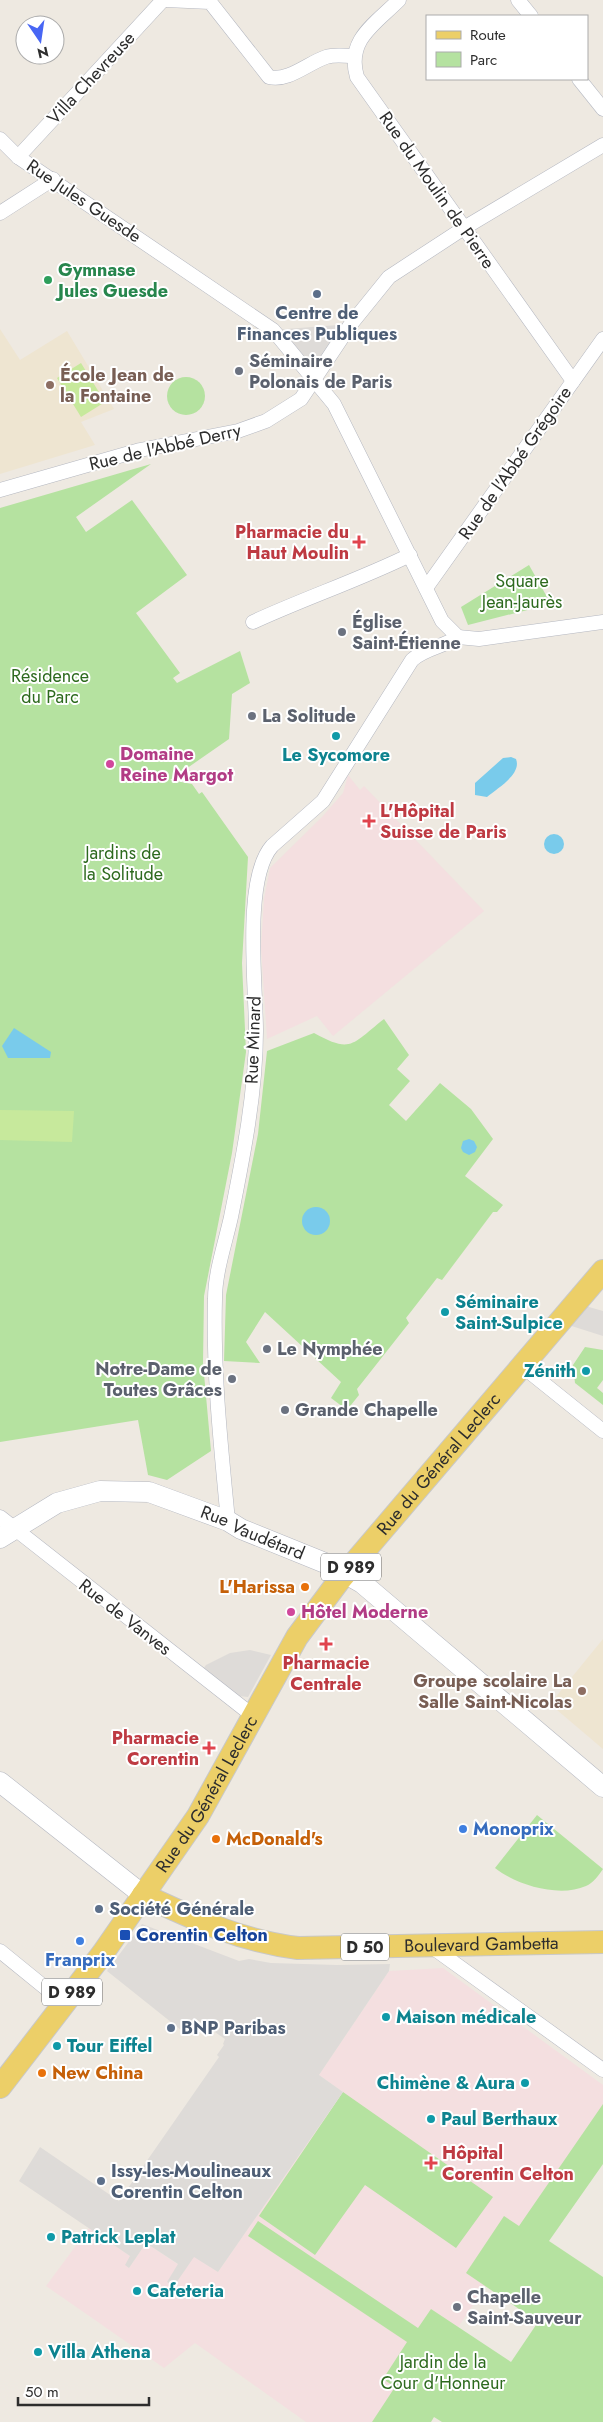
<svg xmlns="http://www.w3.org/2000/svg" width="603" height="2422" font-family="Jost,sans-serif">
  <style>
    .education { fill: #eee5d1 }
    .medical { fill: #f4dfe0 }
    .green { fill: #b5e2a0 }
    .pitch { fill: #c7e99c }
    .plaza { fill: #dedbd8 }
    .water { fill: #79cbeb }
    .lines { fill: none; stroke-linecap: round; stroke-linejoin: round }
    .street-casing { stroke: #b4b7c0; stroke-width: 15 }
    .secondary-casing { stroke: #b4b7c0; stroke-width: 21 }
    .primary-casing { stroke: #c8c8c8; stroke-width: 24 }
    .street { stroke: #fff; stroke-width: 14 }
    .secondary { stroke: #fff; stroke-width: 20 }
    .primary { stroke: #eccf68; stroke-width: 22 }
    .leisure-dot { fill: #2e9e5b; stroke: #fff; stroke-width: 2 }
    .service-dot { fill: #5c6f8a; stroke: #fff; stroke-width: 2 }
    .worship-dot { fill: #6b7280; stroke: #fff; stroke-width: 2 }
    .education-dot { fill: #8d6e63; stroke: #fff; stroke-width: 2 }
    .health-dot { fill: #e0444e; stroke: #fff; stroke-width: 2 }
    .culture-dot { fill: #0f9aa8; stroke: #fff; stroke-width: 2 }
    .hotel-dot { fill: #d1479c; stroke: #fff; stroke-width: 2 }
    .food-dot { fill: #e8710a; stroke: #fff; stroke-width: 2 }
    .shop-dot { fill: #3f7fe0; stroke: #fff; stroke-width: 2 }
    .transit-dot { fill: #1a4fb4; stroke: #fff; stroke-width: 2 }
    .labels { text-anchor: middle; dominant-baseline: central; stroke-width: 4; stroke-linejoin: round; paint-order: stroke }
    .shield { fill: #fff; stroke: #6c6c6c; stroke-width: 1 }
    .shield-label { font-size: 16px; font-weight: bold; fill: #2d2d2d }
    .street-label { font-size: 18px; fill: #2d2d2d; stroke: #fff }
    .leisure-label { font-size: 18px; font-weight: bold; fill: #27864d; stroke: #fff; text-anchor: start }
    .service-label { font-size: 18px; font-weight: bold; fill: #4e5e75; stroke: #fff; text-anchor: start }
    .worship-label { font-size: 18px; font-weight: bold; fill: #5b616d; stroke: #fff; text-anchor: start }
    .education-label { font-size: 18px; font-weight: bold; fill: #785e54; stroke: #fff; text-anchor: start }
    .health-label { font-size: 18px; font-weight: bold; fill: #be3a42; stroke: #fff; text-anchor: end }
    .park-label { font-size: 18px; fill: #2d6a1e; stroke: #fff }
    .hotel-label { font-size: 18px; font-weight: bold; fill: #b23c85; stroke: #fff; text-anchor: start }
    .culture-label { font-size: 18px; font-weight: bold; fill: #0d838f; stroke: #fff; text-anchor: start }
    .food-label { font-size: 18px; font-weight: bold; fill: #c56008; stroke: #fff; text-anchor: start }
    .shop-label { font-size: 18px; font-weight: bold; fill: #366cbe; stroke: #fff; text-anchor: start }
    .transit-label { font-size: 18px; font-weight: bold; fill: #164399; stroke: #fff; text-anchor: start }
  </style>
  <rect width="100%" height="100%" fill="#eee9e1"/>
  <g class="education">
    <path d="M0 329 20 360 67 331 114 409 81 422 95 445 0 474Z"/>
    <path d="M603 1639V1749L550 1704Z"/>
  </g>
  <g class="medical">
    <path d="M348 775 360 790 364 786 484 911 333 1036 317 1016 267 1039 261 947 264 899 270 868 322 817 343 793Z"/>
    <path d="M443 1968 603 2085V2110L395 2422H306L195 2343 164 2368 46 2286 89 2228 130 2256 129 2268 146 2243 179 2265 168 2282 174 2286 194 2256 218 2272 343 2092 319 2075 389 1971Z"/>
  </g>
  <g class="green">
    <circle cx="186" cy="396" r="19"/>
    <path d="M151 464 76 517 86 532 132 500 187 575 136 613 180 673 173 678 177 683 240 651 250 683 232 694 229 739 170 780 192 784 199 794 202 792 248 857 242 963 246 1052 232 1153 204 1296 203 1363 211 1451 167 1480 148 1475 138 1420 0 1442V508Z"/>
    <path d="M529 565 551 604 468 625 461 607Z"/>
    <path d="M384 1019 409 1055 397 1069 410 1081 389 1105 406 1121 440 1083 471 1109 493 1139 465 1176 503 1205 497 1212H493L442 1280 437 1278 406 1318 409 1323 357 1389 359 1395 347 1410 331 1398 341 1382 265 1312 246 1342 260 1363 224 1361 226 1295 258 1134 267 1051 314 1033C352 1054 352 1044 384 1019Z"/>
    <path d="M585 1347 603 1350V1380L597 1388 603 1393V1405L575 1383 573 1365Z"/>
    <path d="M537 1815 603 1869C599 1875 593 1883 586 1886 559 1898 516 1885 495 1868Z"/>
    <path d="M343 2092 493 2197 456 2248 365 2185 315 2255 259 2216Z"/>
    <path d="M603 2104V2164L549 2241 603 2277V2422H442L434 2417 431 2422H372L395 2387 383 2379 407 2342 248 2236 258 2221 418 2328 431 2309 511 2362 538 2322 466 2273 504 2216 519 2226Z"/>
  </g>
  <g class="pitch">
    <path d="M81 363 105 402 81 417 57 378Z"/>
    <path d="M0 1110 74 1111 72 1142 0 1140Z"/>
  </g>
  <g class="plaza">
    <path d="M351 324 315 379 273 330Z"/>
    <path d="M575 1303 603 1311V1336L559 1322Z"/>
    <path d="M250 1650 271 1655 248 1697 239 1696 203 1669 206 1665 230 1653Z"/>
    <path d="M142 1924 239 1961 249 1959 271 1963 337 1965 390 1964 389 1971 319 2075 343 2092 218 2272 194 2257 174 2286 167 2282 178 2264 146 2243 129 2268 125 2265 130 2256 19 2181 40 2147 119 2201 219 2057 217 2055 224 2045 223 2044 225 2039 196 2019 186 2034 107 1971Z"/>
  </g>
  <g class="water">
    <path d="M511 757 516 759C522 774 498 788 487 797L475 795V783L503 758Z"/>
    <circle cx="554" cy="844" r="10"/>
    <path d="M14 1028 51 1052 50 1058H8L2 1046Z"/>
    <path d="M469 1139 474 1141 477 1147 475 1152 469 1155 463 1152 461 1148 463 1141Z"/>
    <circle cx="316" cy="1221" r="14"/>
  </g>
  <g class="lines">
    <defs>
      <g id="street">
        <path d="M166 0 210 2 269 77C288 82 308 63 326 57 335 54 344 56 354 56"/>
        <path d="M399 0C375 24 346 40 357 77L573 381"/>
        <path d="M518 0 531 16"/>
        <path d="M579 79 603 109"/>
        <path d="M0 139 18 157 273 330 334 404 442 621 458 637"/>
        <path d="M18 157 163 0"/>
        <path d="M0 213 53 179"/>
        <path d="M0 490 140 450 238 431 266 421 301 399 351 324 389 277 464 228 603 145"/>
        <path d="M426 588 603 339"/>
        <path d="M253 622C305 598 359 580 410 555"/>
        <path d="M458 637 479 639 603 622"/>
        <path d="M522 1366 603 1431"/>
        <path d="M0 1517 252 1715"/>
        <path d="M228 1521C221 1447 213 1374 215 1299 215 1272 225 1244 231 1217 243 1157 256 1093 256 1031 256 986 243 879 272 846L323 801 412 660C425 648 443 647 458 637"/>
        <path d="M432 1947 603 2070"/>
        <path d="M0 1951 64 2003"/>
      </g>
      <g id="secondary">
        <path id="s1" d="M0 1538 57 1503 100 1491 149 1492 228 1521 241 1529 330 1565 362 1583 603 1787"/>
        <path d="M0 1782 143 1895"/>
      </g>
      <g id="primary">
        <path id="s2" d="M143 1895C195 1919 240 1941 298 1948L603 1942"/>
        <path id="s3" d="M0 2087 103 1953 198 1816 297 1637 338 1582 603 1271"/>
      </g>
    </defs>
    <use href="#street" class="street-casing"/>
    <use href="#secondary" class="secondary-casing"/>
    <use href="#primary" class="primary-casing"/>
    <use href="#street" class="street"/>
    <use href="#secondary" class="secondary"/>
    <use href="#primary" class="primary"/>
  </g>
  <circle class="leisure-dot" cx="48" cy="280" r="5"/>
  <g class="service-dot">
    <circle cx="317" cy="294" r="5"/>
    <circle cx="99" cy="1909" r="5"/>
    <circle cx="171" cy="2028" r="5"/>
    <circle cx="101" cy="2181" r="5"/>
  </g>
  <g class="worship-dot">
    <circle cx="239" cy="371" r="5"/>
    <circle cx="342" cy="632" r="5"/>
    <circle cx="252" cy="716" r="5"/>
    <circle cx="267" cy="1349" r="5"/>
    <circle cx="232" cy="1379" r="5"/>
    <circle cx="285" cy="1410" r="5"/>
    <circle cx="457" cy="2307" r="5"/>
  </g>
  <g class="education-dot">
    <circle cx="50" cy="385" r="5"/>
    <circle cx="582" cy="1691" r="5"/>
  </g>
  <g class="health-dot">
    <path d="M356.5 534.5h5v5h5v5h-5v5h-5v-5h-5v-5h5z"/>
    <path d="M366.5 813.5h5v5h5v5h-5v5h-5v-5h-5v-5h5z"/>
    <path d="M323.5 1636.5h5v5h5v5h-5v5h-5v-5h-5v-5h5z"/>
    <path d="M206.5 1740.5h5v5h5v5h-5v5h-5v-5h-5v-5h5z"/>
    <path d="M428.5 2155.5h5v5h5v5h-5v5h-5v-5h-5v-5h5z"/>
  </g>
  <g class="culture-dot">
    <circle cx="336" cy="736" r="5"/>
    <circle cx="445" cy="1312" r="5"/>
    <circle cx="586" cy="1371" r="5"/>
    <circle cx="386" cy="2017" r="5"/>
    <circle cx="57" cy="2046" r="5"/>
    <circle cx="525" cy="2083" r="5"/>
    <circle cx="431" cy="2119" r="5"/>
    <circle cx="51" cy="2237" r="5"/>
    <circle cx="137" cy="2291" r="5"/>
    <circle cx="38" cy="2352" r="5"/>
  </g>
  <g class="hotel-dot">
    <circle cx="110" cy="764" r="5"/>
    <circle cx="291" cy="1612" r="5"/>
  </g>
  <g class="food-dot">
    <circle cx="305" cy="1587" r="5"/>
    <circle cx="216" cy="1839" r="5"/>
    <circle cx="42" cy="2073" r="5"/>
  </g>
  <g class="shop-dot">
    <circle cx="463" cy="1829" r="5"/>
    <circle cx="80" cy="1941" r="5"/>
  </g>
  <rect class="transit-dot" x="119" y="1929" width="12" height="12" rx="2.5"/>
  <g class="labels">
    <g class="shield">
      <rect x="321" y="1553.5" width="60" height="27" rx="4"/>
      <rect x="341" y="1933.5" width="48" height="27" rx="4"/>
      <rect x="42" y="1978.5" width="60" height="27" rx="4"/>
    </g>
    <g class="shield-label">
      <text x="351" y="1567">D 989</text>
      <text x="365" y="1947">D 50</text>
      <text x="72" y="1992">D 989</text>
    </g>
    <g class="street-label">
      <text transform="translate(91 78) rotate(-47)">Villa Chevreuse</text>
      <text transform="translate(437 190) rotate(55)">Rue du Moulin de Pierre</text>
      <text transform="translate(84 201) rotate(34)">Rue Jules Guesde</text>
      <text transform="translate(165 447) rotate(-13)">Rue de l'Abbé Derry</text>
      <text transform="translate(515 463) rotate(-55)">Rue de l'Abbé Grégoire</text>
      <text transform="translate(253 1040) rotate(-88)">Rue Minard</text>
      <text stroke="none"><textPath href="#s3" startOffset="764">Rue du Général Leclerc</textPath></text>
      <text stroke="none"><textPath href="#s1" startOffset="272">Rue Vaudétard</textPath></text>
      <text transform="translate(125 1617) rotate(38)">Rue de Vanves</text>
      <text stroke="none"><textPath href="#s3" startOffset="359">Rue du Général Leclerc</textPath></text>
      <text stroke="none"><textPath href="#s2" startOffset="348">Boulevard Gambetta</textPath></text>
    </g>
    <g class="leisure-label">
      <text x="58" y="270">Gymnase<tspan x="58" dy="21">Jules Guesde</tspan></text>
    </g>
    <g class="service-label">
      <text x="317" y="313" text-anchor="middle">Centre de<tspan x="317" dy="21">Finances Publiques</tspan></text>
      <text x="109" y="1909">Société Générale</text>
      <text x="181" y="2028">BNP Paribas</text>
      <text x="111" y="2171">Issy-les-Moulineaux<tspan x="111" dy="21">Corentin Celton</tspan></text>
    </g>
    <g class="worship-label">
      <text x="249" y="361">Séminaire<tspan x="249" dy="21">Polonais de Paris</tspan></text>
      <text x="352" y="622">Église<tspan x="352" dy="21">Saint-Étienne</tspan></text>
      <text x="262" y="716">La Solitude</text>
      <text x="277" y="1349">Le Nymphée</text>
      <text x="222" y="1369" text-anchor="end">Notre-Dame de<tspan x="222" dy="21">Toutes Grâces</tspan></text>
      <text x="295" y="1410">Grande Chapelle</text>
      <text x="467" y="2297">Chapelle<tspan x="467" dy="21">Saint-Sauveur</tspan></text>
    </g>
    <g class="education-label">
      <text x="60" y="375">École Jean de<tspan x="60" dy="21">la Fontaine</tspan></text>
      <text x="572" y="1681" text-anchor="end">Groupe scolaire La<tspan x="572" dy="21">Salle Saint-Nicolas</tspan></text>
    </g>
    <g class="health-label">
      <text x="349" y="532">Pharmacie du<tspan x="349" dy="21">Haut Moulin</tspan></text>
      <text x="380" y="811" text-anchor="start">L'Hôpital<tspan x="380" dy="21">Suisse de Paris</tspan></text>
      <text x="326" y="1663" text-anchor="middle">Pharmacie<tspan x="326" dy="21">Centrale</tspan></text>
      <text x="199" y="1738">Pharmacie<tspan x="199" dy="21">Corentin</tspan></text>
      <text x="442" y="2153" text-anchor="start">Hôpital<tspan x="442" dy="21">Corentin Celton</tspan></text>
    </g>
    <g class="park-label">
      <text x="522" y="581">Square<tspan x="522" dy="21">Jean-Jaurès</tspan></text>
      <text x="50" y="676">Résidence<tspan x="50" dy="21">du Parc</tspan></text>
      <text x="123" y="853">Jardins de<tspan x="123" dy="21">la Solitude</tspan></text>
      <text x="443" y="2362">Jardin de la<tspan x="443" dy="21">Cour d'Honneur</tspan></text>
    </g>
    <g class="hotel-label">
      <text x="120" y="754">Domaine<tspan x="120" dy="21">Reine Margot</tspan></text>
      <text x="301" y="1612">Hôtel Moderne</text>
    </g>
    <g class="culture-label">
      <text x="336" y="755" text-anchor="middle">Le Sycomore</text>
      <text x="455" y="1302">Séminaire<tspan x="455" dy="21">Saint-Sulpice</tspan></text>
      <text x="576" y="1371" text-anchor="end">Zénith</text>
      <text x="396" y="2017">Maison médicale</text>
      <text x="67" y="2046">Tour Eiffel</text>
      <text x="515" y="2083" text-anchor="end">Chimène &amp; Aura</text>
      <text x="441" y="2119">Paul Berthaux</text>
      <text x="61" y="2237">Patrick Leplat</text>
      <text x="147" y="2291">Cafeteria</text>
      <text x="48" y="2352">Villa Athena</text>
    </g>
    <g class="food-label">
      <text x="295" y="1587" text-anchor="end">L'Harissa</text>
      <text x="226" y="1839">McDonald's</text>
      <text x="52" y="2073">New China</text>
    </g>
    <g class="shop-label">
      <text x="473" y="1829">Monoprix</text>
      <text x="80" y="1960" text-anchor="middle">Franprix</text>
    </g>
    <g class="transit-label">
      <text x="136" y="1935">Corentin Celton</text>
    </g>
  </g>
  <rect x="426" y="15" width="162" height="65" fill="#ffffff" stroke="#ababab"/>
  <rect x="436" y="31" width="25" height="8" fill="#eccf68" stroke="#ababab"/>
  <text x="470" y="40" font-size="15" fill="#2d2d2d">Route</text>
  <rect x="436" y="52" width="25" height="15" fill="#b5e2a0" stroke="#ababab"/>
  <text x="470" y="65" font-size="15" fill="#2d2d2d">Parc</text>
  <g transform="translate(40 40) rotate(167)"><circle r="24" fill="#ffffff" stroke="#ababab"/>
  <path d="M0-4L9 19L0 12L-9 19Z" fill="#4866f4"/>
  <text y="-8" font-size="14" font-weight="bold" text-anchor="middle" fill="#2d2d2d">N</text>
  </g>
  <path d="M18 2397v8h131v-8" fill="none" stroke="#2d2d2d" stroke-width="2.5"/>
  <text x="25" y="2397" font-size="15" fill="#2d2d2d" stroke="#ffffff" stroke-width="4" paint-order="stroke">50 m</text>
</svg>
